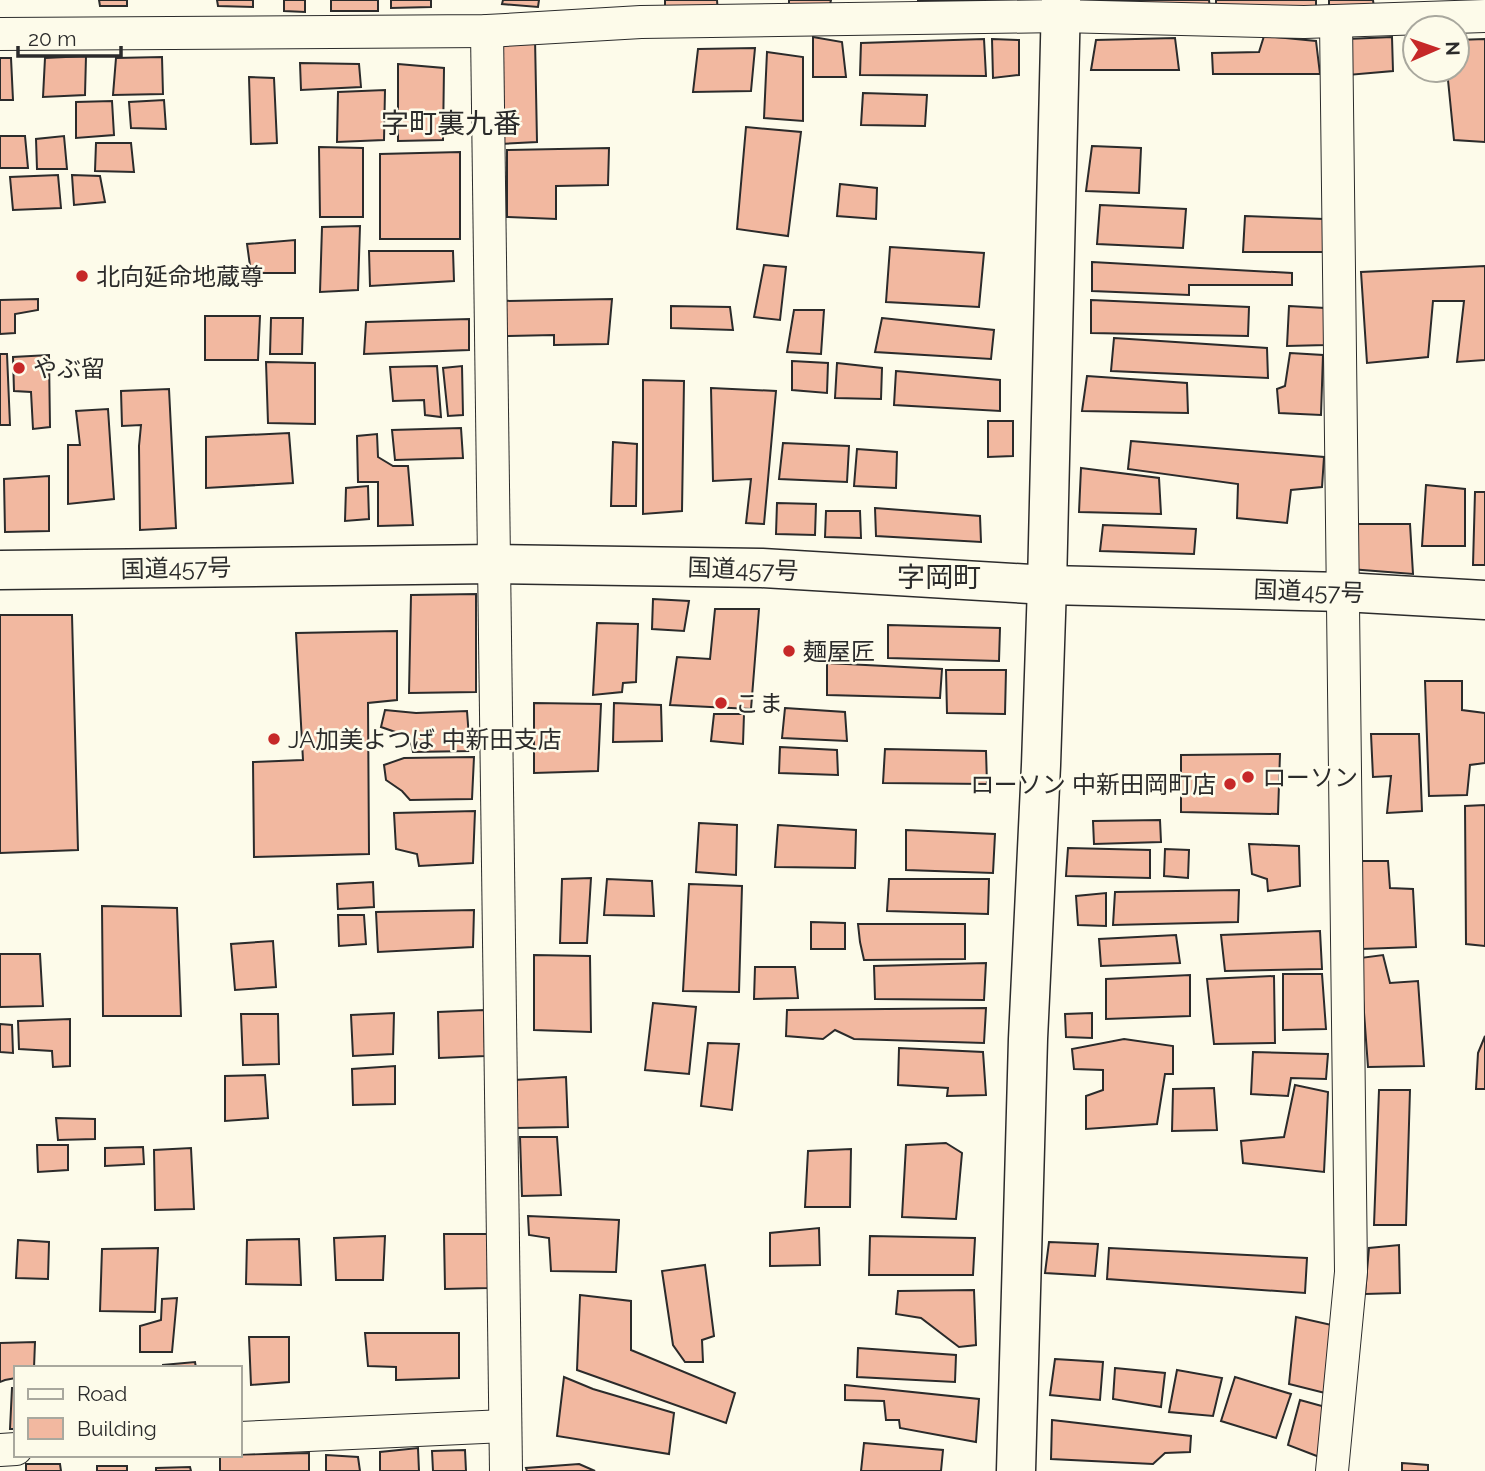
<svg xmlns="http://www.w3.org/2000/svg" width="1485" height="1471" font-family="Raleway,'Noto Sans JP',sans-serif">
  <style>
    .building { fill: #f2b8a0; stroke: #2b2b2b; stroke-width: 2 }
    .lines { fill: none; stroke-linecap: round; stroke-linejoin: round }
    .minor-casing { stroke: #2b2b2b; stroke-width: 34 }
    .tertiary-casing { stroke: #2b2b2b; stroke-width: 41 }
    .trunk-casing { stroke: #2b2b2b; stroke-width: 41 }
    .minor { stroke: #fdfbea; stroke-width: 32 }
    .tertiary { stroke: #fdfbea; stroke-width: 38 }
    .trunk { stroke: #fdfbea; stroke-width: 38 }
    .poi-dot { fill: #c62828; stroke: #fdfbea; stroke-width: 2.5 }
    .labels { text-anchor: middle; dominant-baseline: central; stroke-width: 5; stroke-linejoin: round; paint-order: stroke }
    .poi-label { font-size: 24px; fill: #2b2b2b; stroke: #fdfbea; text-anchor: start }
    .street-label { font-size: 24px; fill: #2b2b2b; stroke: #fdfbea }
    .quarter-label { font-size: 28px; fill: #2b2b2b; stroke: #fdfbea }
  </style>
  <rect width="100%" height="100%" fill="#fdfbea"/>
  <g class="building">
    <path d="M99 0H127V6H100Z"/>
    <path d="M217 0H253V7L218 6Z"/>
    <path d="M284 0H305V12L284 11Z"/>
    <rect x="331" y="0" width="47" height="11"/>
    <path d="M391 0H431V7L391 8Z"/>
    <path d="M503 0H539L538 7 502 4Z"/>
    <path d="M665 0H717L718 14H665Z"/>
    <path d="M789 0H831L829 9 789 5Z"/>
    <path d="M918 0H1024V6L918 7Z"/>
    <path d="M1099 0H1209L1210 9H1099Z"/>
    <path d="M1216 0H1316V8L1216 6Z"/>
    <path d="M1329 0H1373L1374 8 1329 12Z"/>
    <path d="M1264 36 1316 41 1320 74H1213L1212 53 1259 52Z"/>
    <path d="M813 37 842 42 846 77H813Z"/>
    <path d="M1392 37 1393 71 1348 75 1347 39Z"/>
    <path d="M535 38 537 142 500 144 497 42Z"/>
    <path d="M1175 38 1179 70H1091L1096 40Z"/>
    <path d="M984 39 986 76 860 75 861 43Z"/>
    <path d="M992 39 1019 40V75L993 78Z"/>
    <path d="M1485 39V142L1454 140 1447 70H1457V40Z"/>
    <path d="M755 48 751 91 693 92 698 49Z"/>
    <path d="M767 52 803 57V121L764 118Z"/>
    <path d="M86 56 85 95 43 97 45 58Z"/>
    <path d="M162 57 163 94 113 95 116 58Z"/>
    <path d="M0 58H11L13 100H0Z"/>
    <path d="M300 63 359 64 361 87 301 90Z"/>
    <path d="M398 64 444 68 443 140 398 141Z"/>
    <path d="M249 77 274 78 277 143 251 144Z"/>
    <path d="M385 90 384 140 337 142 338 92Z"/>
    <path d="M863 93 927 95 925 126 861 125Z"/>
    <path d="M164 100 166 129 131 128 129 102Z"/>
    <path d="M112 101 114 135 76 138V102Z"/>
    <path d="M746 127 801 132 788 236 737 229Z"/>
    <path d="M0 136H25L28 168H0Z"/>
    <path d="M64 136 67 169H37L36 139Z"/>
    <path d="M96 143H131L134 172 95 171Z"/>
    <path d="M1092 146 1141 148 1139 193 1086 191Z"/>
    <path d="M319 147 363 148V217H320Z"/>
    <path d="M609 148 608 185 556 186V219L507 217V150Z"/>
    <path d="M460 152V239H380V154Z"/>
    <path d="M58 175 61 208 13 210 10 177Z"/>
    <path d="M72 175 100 176 105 202 74 205Z"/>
    <path d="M840 184 877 188 876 219 837 216Z"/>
    <path d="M1100 205 1186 209 1183 248 1097 244Z"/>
    <path d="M1245 216 1324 219V252H1243Z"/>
    <path d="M360 226 358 290 320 292 322 227Z"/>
    <path d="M295 240V273H251L247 244Z"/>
    <path d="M890 247 984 253 979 307 886 302Z"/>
    <path d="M369 251H453L454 281 370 286Z"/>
    <path d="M1092 262 1292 273V285H1189V295L1092 291Z"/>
    <path d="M764 265 786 267 780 320 754 317Z"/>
    <path d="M1485 266V360L1457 362 1464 301H1433L1428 357 1367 363 1361 272Z"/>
    <path d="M38 299V310L15 314V333L0 334V300Z"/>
    <path d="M612 299 608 344 554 345V335L506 336 503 301Z"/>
    <path d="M1091 300 1249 307 1248 336 1091 333Z"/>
    <path d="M671 306 730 307 733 330 671 328Z"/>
    <path d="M1289 306 1325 308 1326 345 1287 346Z"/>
    <path d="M794 310H824L821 354 787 352Z"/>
    <path d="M205 316H260L258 360H205Z"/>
    <path d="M271 318H303L302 354H270Z"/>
    <path d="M882 318 994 330 991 359 875 352Z"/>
    <path d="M469 319V350L364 354 366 322Z"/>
    <path d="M1114 338 1267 348 1268 378 1111 371Z"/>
    <path d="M1290 353 1323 355 1321 415 1279 413 1277 389 1285 386Z"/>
    <path d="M0 354H7L10 425H0Z"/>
    <path d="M49 355 50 427 33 429 31 392 14 391 13 357Z"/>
    <path d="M792 361 828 363 827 393 792 390Z"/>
    <path d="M266 362 315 363V424L268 423Z"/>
    <path d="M837 363 882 368 881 399 835 398Z"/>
    <path d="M437 366 441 417 425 415 424 400 393 401 390 367Z"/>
    <path d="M462 366 463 415 448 416 443 368Z"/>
    <path d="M896 371 1000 380V411L894 405Z"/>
    <path d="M1087 376 1187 383 1188 413 1082 411Z"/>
    <path d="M643 380 684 381 682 511 643 514Z"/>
    <path d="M711 388 776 391 764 524 746 523 751 479 713 481Z"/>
    <path d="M169 389 176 528 140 530 139 446 141 425 122 426 121 391Z"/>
    <path d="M108 409 114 499 68 504V445H80L76 411Z"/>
    <path d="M988 421H1013V456L988 457Z"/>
    <path d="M461 428 463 458 395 460 392 430Z"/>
    <path d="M289 433 293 483 206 488V437Z"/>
    <path d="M377 434 378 457 393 466H408L413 525 378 526V482H358L357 436Z"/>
    <path d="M1131 441 1324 457 1322 487 1291 490 1287 523 1237 518 1238 484 1128 469Z"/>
    <path d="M613 442 637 444 636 506H611Z"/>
    <path d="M783 443 849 446 847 482 779 479Z"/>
    <path d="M857 449 897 452 896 488 854 486Z"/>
    <path d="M1081 468 1159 478 1161 514 1079 512Z"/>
    <path d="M49 476V531L5 532 4 479Z"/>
    <path d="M1426 485 1465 489V546H1422Z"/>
    <path d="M368 486 369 519 345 521 346 488Z"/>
    <path d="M1475 492H1485V565H1473Z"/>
    <path d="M777 503 816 504 815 535 776 534Z"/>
    <path d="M875 508 980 516 981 542 876 536Z"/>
    <path d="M826 511H860L861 538 825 537Z"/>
    <path d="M1349 524H1410L1413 574 1350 569Z"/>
    <path d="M1103 525 1196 529 1194 554 1100 551Z"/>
    <path d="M476 594V692L409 693 411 595Z"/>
    <path d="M653 599 689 601 684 631 652 629Z"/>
    <path d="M715 609H759L751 709 670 705 677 657 710 659Z"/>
    <path d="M0 615H72L78 850 0 853Z"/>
    <path d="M597 623 638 624 636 682 623 683 622 692 593 695Z"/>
    <path d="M888 625 1000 628 999 661 888 658Z"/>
    <path d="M397 631V700L368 703 369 854 254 857 253 762 303 760 296 633Z"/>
    <path d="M827 663 942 669 940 698 827 695Z"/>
    <path d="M946 670H1006L1005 714 947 713Z"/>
    <path d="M1425 681H1462V710L1485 713V763L1470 765 1467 795 1429 796Z"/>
    <path d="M534 703 601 704 598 771 534 773Z"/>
    <path d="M614 703 661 705 662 741 613 742Z"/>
    <path d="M785 708 845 712 847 741 782 738Z"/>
    <path d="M385 710 416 713 467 711 470 751 413 752 410 737 381 727Z"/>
    <path d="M714 714H744L743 744 711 741Z"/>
    <path d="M1371 734H1419L1422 811 1387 813 1391 776 1373 777Z"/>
    <path d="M780 747 837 750 838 775 779 773Z"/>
    <path d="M885 749 986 751 987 784 883 783Z"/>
    <path d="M1280 754 1278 814 1181 812V755Z"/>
    <path d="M474 757 472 799 410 800 402 791 386 780 384 765 404 758Z"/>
    <path d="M1485 805V946L1466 944 1465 806Z"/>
    <path d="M475 811 473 863 419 866 417 854 396 849 394 813Z"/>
    <path d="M1160 820 1161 842 1094 844 1093 821Z"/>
    <path d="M699 823 737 825 736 875 696 872Z"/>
    <path d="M778 825 856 830 855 868 775 867Z"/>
    <path d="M906 830 995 834 993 873 906 870Z"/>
    <path d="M1249 844 1299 846 1300 886 1268 891 1267 879 1252 874Z"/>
    <path d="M1068 848 1150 850V878L1066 876Z"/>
    <path d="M1165 849 1189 850 1188 878 1164 876Z"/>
    <path d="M1361 861H1388L1390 888 1413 889 1416 947 1361 949Z"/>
    <path d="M591 878 587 943H560L562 879Z"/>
    <path d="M607 879 652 881 654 916 604 915Z"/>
    <path d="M889 879H989L988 914 887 911Z"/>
    <path d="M373 882 374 907 338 909 337 884Z"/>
    <path d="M689 884 742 886 739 992 683 991Z"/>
    <path d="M1239 890 1238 922 1113 925 1115 892Z"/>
    <path d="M1106 893V926L1078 925 1076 896Z"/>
    <path d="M102 906 177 908 181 1016H103Z"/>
    <path d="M474 910 473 947 378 952 376 912Z"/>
    <path d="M338 915H364L366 944 339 946Z"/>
    <path d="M811 922 845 923V949H811Z"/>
    <path d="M858 924H965V959L864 960 860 942Z"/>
    <path d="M1320 931 1322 969 1225 971 1221 935Z"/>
    <path d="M1176 935 1180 963 1101 966 1099 939Z"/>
    <path d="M273 941 276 987 235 990 231 944Z"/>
    <path d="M0 954H40L43 1006 0 1007Z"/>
    <path d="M534 955 590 956 591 1032 534 1030Z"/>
    <path d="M1383 955 1390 983 1418 981 1424 1066 1368 1067 1360 958Z"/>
    <path d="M986 963 984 1000 875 999 874 966Z"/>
    <path d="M755 967H795L798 998 754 999Z"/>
    <path d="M1283 974H1322L1326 1029 1283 1030Z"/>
    <path d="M1190 975V1016L1106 1019V979Z"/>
    <path d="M1274 976 1275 1043 1214 1044 1207 979Z"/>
    <path d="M653 1003 696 1007 689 1074 645 1070Z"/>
    <path d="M986 1008 984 1043 854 1039 835 1030 823 1039 786 1036 787 1010Z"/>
    <path d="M484 1010 485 1056 439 1058 438 1012Z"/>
    <path d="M394 1013 393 1054 353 1056 351 1015Z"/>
    <path d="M1092 1013V1038L1066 1037 1065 1014Z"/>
    <path d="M241 1014H278L279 1064 243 1065Z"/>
    <path d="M70 1019V1066L53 1067 52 1051 19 1049 18 1021Z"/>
    <path d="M0 1024 12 1025 13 1053 0 1052Z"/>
    <path d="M1485 1036V1089H1476L1478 1053Z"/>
    <path d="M1124 1039 1173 1046V1074H1165L1157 1124 1086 1129V1096L1103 1090V1070L1074 1069 1072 1049Z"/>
    <path d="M708 1043 739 1044 732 1110 701 1106Z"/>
    <path d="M899 1048 983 1052 986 1095 947 1096 948 1088 898 1085Z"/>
    <path d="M1253 1052 1328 1054 1326 1079 1291 1078 1288 1096 1251 1094Z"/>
    <path d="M395 1066V1104L353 1105 352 1069Z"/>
    <path d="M265 1075 268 1118 225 1121V1076Z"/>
    <path d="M566 1077 568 1127 516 1128 514 1080Z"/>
    <path d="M1295 1085 1328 1092 1324 1172 1243 1163 1241 1141 1284 1137Z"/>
    <path d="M1214 1088 1217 1130 1172 1131 1173 1089Z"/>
    <path d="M1379 1090H1410L1406 1225H1374Z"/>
    <path d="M56 1118 95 1119V1139L58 1140Z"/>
    <path d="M520 1137H557L561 1195 522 1196Z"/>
    <path d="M946 1143 962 1153 956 1219 902 1217 906 1145Z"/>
    <path d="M37 1145H68V1170L38 1172Z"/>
    <path d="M143 1147 144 1164 105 1166V1148Z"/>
    <path d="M191 1148 194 1209 155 1210 154 1150Z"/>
    <path d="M851 1149 850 1207H805L808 1151Z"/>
    <path d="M528 1216 619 1220 616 1272 551 1271 549 1238 529 1235Z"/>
    <path d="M819 1228 820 1265 770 1266V1233Z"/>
    <path d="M444 1234H489L488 1288 445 1289Z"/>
    <path d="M385 1236 383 1280H336L334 1238Z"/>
    <path d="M870 1236 975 1238 973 1275H869Z"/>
    <path d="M299 1239 301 1285 246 1284 247 1240Z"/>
    <path d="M18 1240 49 1242 48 1279 16 1278Z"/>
    <path d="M1049 1242 1098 1244 1095 1276 1045 1273Z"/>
    <path d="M1399 1245 1400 1293 1365 1294 1369 1248Z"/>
    <path d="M158 1248 155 1312 100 1311 102 1249Z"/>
    <path d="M1109 1248 1307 1258 1305 1293 1107 1279Z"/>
    <path d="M705 1265 714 1336 702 1340 703 1362H685L673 1345 662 1271Z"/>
    <path d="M974 1290 976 1345 959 1347 921 1318 896 1314 898 1291Z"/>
    <path d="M580 1295 631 1301V1350L735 1393 726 1423 577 1370Z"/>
    <path d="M177 1298 172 1352H140V1326L161 1320 162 1299Z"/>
    <path d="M1296 1317 1336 1326 1329 1394 1289 1384Z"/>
    <path d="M365 1333H459V1378L396 1380V1367L368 1366Z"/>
    <path d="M249 1337H289V1382L251 1385Z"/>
    <path d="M35 1342 34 1368H16V1378L5 1380 0 1382V1343Z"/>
    <path d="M858 1348 956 1355 955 1382 857 1377Z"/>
    <path d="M1055 1359 1103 1362 1100 1400 1050 1395Z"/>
    <path d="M195 1362 196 1368H163V1365Z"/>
    <path d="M1115 1368 1165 1373 1161 1407 1113 1399Z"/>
    <path d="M1177 1370 1222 1378 1213 1416 1169 1412Z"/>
    <path d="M564 1377 593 1389 674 1413 669 1454 557 1436Z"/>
    <path d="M1235 1377 1291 1394 1276 1438 1221 1421Z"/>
    <path d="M845 1385 979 1399 976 1442 900 1428 899 1420H886L884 1401 845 1400Z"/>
    <path d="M12 1388H16V1429H10Z"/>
    <path d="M1300 1400 1329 1408 1322 1458 1288 1445Z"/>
    <path d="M1052 1420 1191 1436 1190 1452 1165 1453 1153 1464 1051 1459Z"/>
    <path d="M864 1443 943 1450 941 1471H861Z"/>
    <path d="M418 1448 419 1471H380V1452Z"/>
    <path d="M465 1450 466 1471H433L432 1451Z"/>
    <path d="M309 1453V1471H220V1455Z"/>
    <path d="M326 1455 358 1457 360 1471H326Z"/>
    <path d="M1402 1463 1428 1465V1471H1402Z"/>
    <path d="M26 1464H60L61 1471H26Z"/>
    <path d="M579 1464 595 1471H527L526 1468Z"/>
    <rect x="97" y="1466" width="30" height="5"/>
    <path d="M190 1467 191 1471H156V1468Z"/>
  </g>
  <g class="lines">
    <defs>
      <g id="minor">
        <path d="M487 31 506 1471"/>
        <path d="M0 34 487 31 641 22 1060 16 1304 22 1485 16"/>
        <path d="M240 1438 505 1426"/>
        <path d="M0 1450 16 1449"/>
        <path d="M1332 1471 1351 1272 1336 21"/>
      </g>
      <path id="tertiary" d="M1016 1471 1028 1039 1041 765 1047 585 1061 0"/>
      <path id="trunk" d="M0 570 493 564 762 568 1047 585 1343 592 1485 600"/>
    </defs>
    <use href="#minor" class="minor-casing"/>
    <use href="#tertiary" class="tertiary-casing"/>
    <use href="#trunk" class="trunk-casing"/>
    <use href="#minor" class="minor"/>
    <use href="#tertiary" class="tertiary"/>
    <use href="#trunk" class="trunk"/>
  </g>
  <g class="poi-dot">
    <circle cx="82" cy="276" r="7"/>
    <circle cx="19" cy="368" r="7"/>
    <circle cx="789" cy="651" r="7"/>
    <circle cx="721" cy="703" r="7"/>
    <circle cx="274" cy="739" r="7"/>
    <circle cx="1248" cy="777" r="7"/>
    <circle cx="1230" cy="784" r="7"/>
  </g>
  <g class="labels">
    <g class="poi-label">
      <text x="96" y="276">北向延命地蔵尊</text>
      <text x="33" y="368">やぶ留</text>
      <text x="803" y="651">麺屋匠</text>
      <text x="735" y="703">こま</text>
      <text x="288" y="739">JA加美よつば 中新田支店</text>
      <text x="1262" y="777">ローソン</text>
      <text x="1216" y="784" text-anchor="end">ローソン 中新田岡町店</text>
    </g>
    <g class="street-label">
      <text transform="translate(176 568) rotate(-1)">国道457号</text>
      <text transform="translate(743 569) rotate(2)">国道457号</text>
      <text transform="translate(1309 591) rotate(2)">国道457号</text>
    </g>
    <g class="quarter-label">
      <text x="451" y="123">字町裏九番</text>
      <text x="939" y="577">字岡町</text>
    </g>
  </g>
  <rect x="14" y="1366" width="228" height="91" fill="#fdfbea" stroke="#a9a89e" stroke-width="2"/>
  <rect x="28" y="1389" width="35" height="10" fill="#fdfbea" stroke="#a9a89e" stroke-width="2"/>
  <text x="77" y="1401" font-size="21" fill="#2b2b2b">Road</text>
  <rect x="28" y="1418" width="35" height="21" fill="#f2b8a0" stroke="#a9a89e" stroke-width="2"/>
  <text x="77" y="1436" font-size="21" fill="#2b2b2b">Building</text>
  <g transform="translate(1436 49) rotate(88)"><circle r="33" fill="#fdfbea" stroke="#a9a89e" stroke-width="2"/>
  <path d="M0-5L12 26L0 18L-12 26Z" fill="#c62828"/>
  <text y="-10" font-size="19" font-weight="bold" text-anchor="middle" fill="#2b2b2b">N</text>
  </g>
  <path d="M18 46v10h103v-10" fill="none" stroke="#2b2b2b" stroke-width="3.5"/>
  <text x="28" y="46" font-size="21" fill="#2b2b2b" stroke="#fdfbea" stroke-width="5" paint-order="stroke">20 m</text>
</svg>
